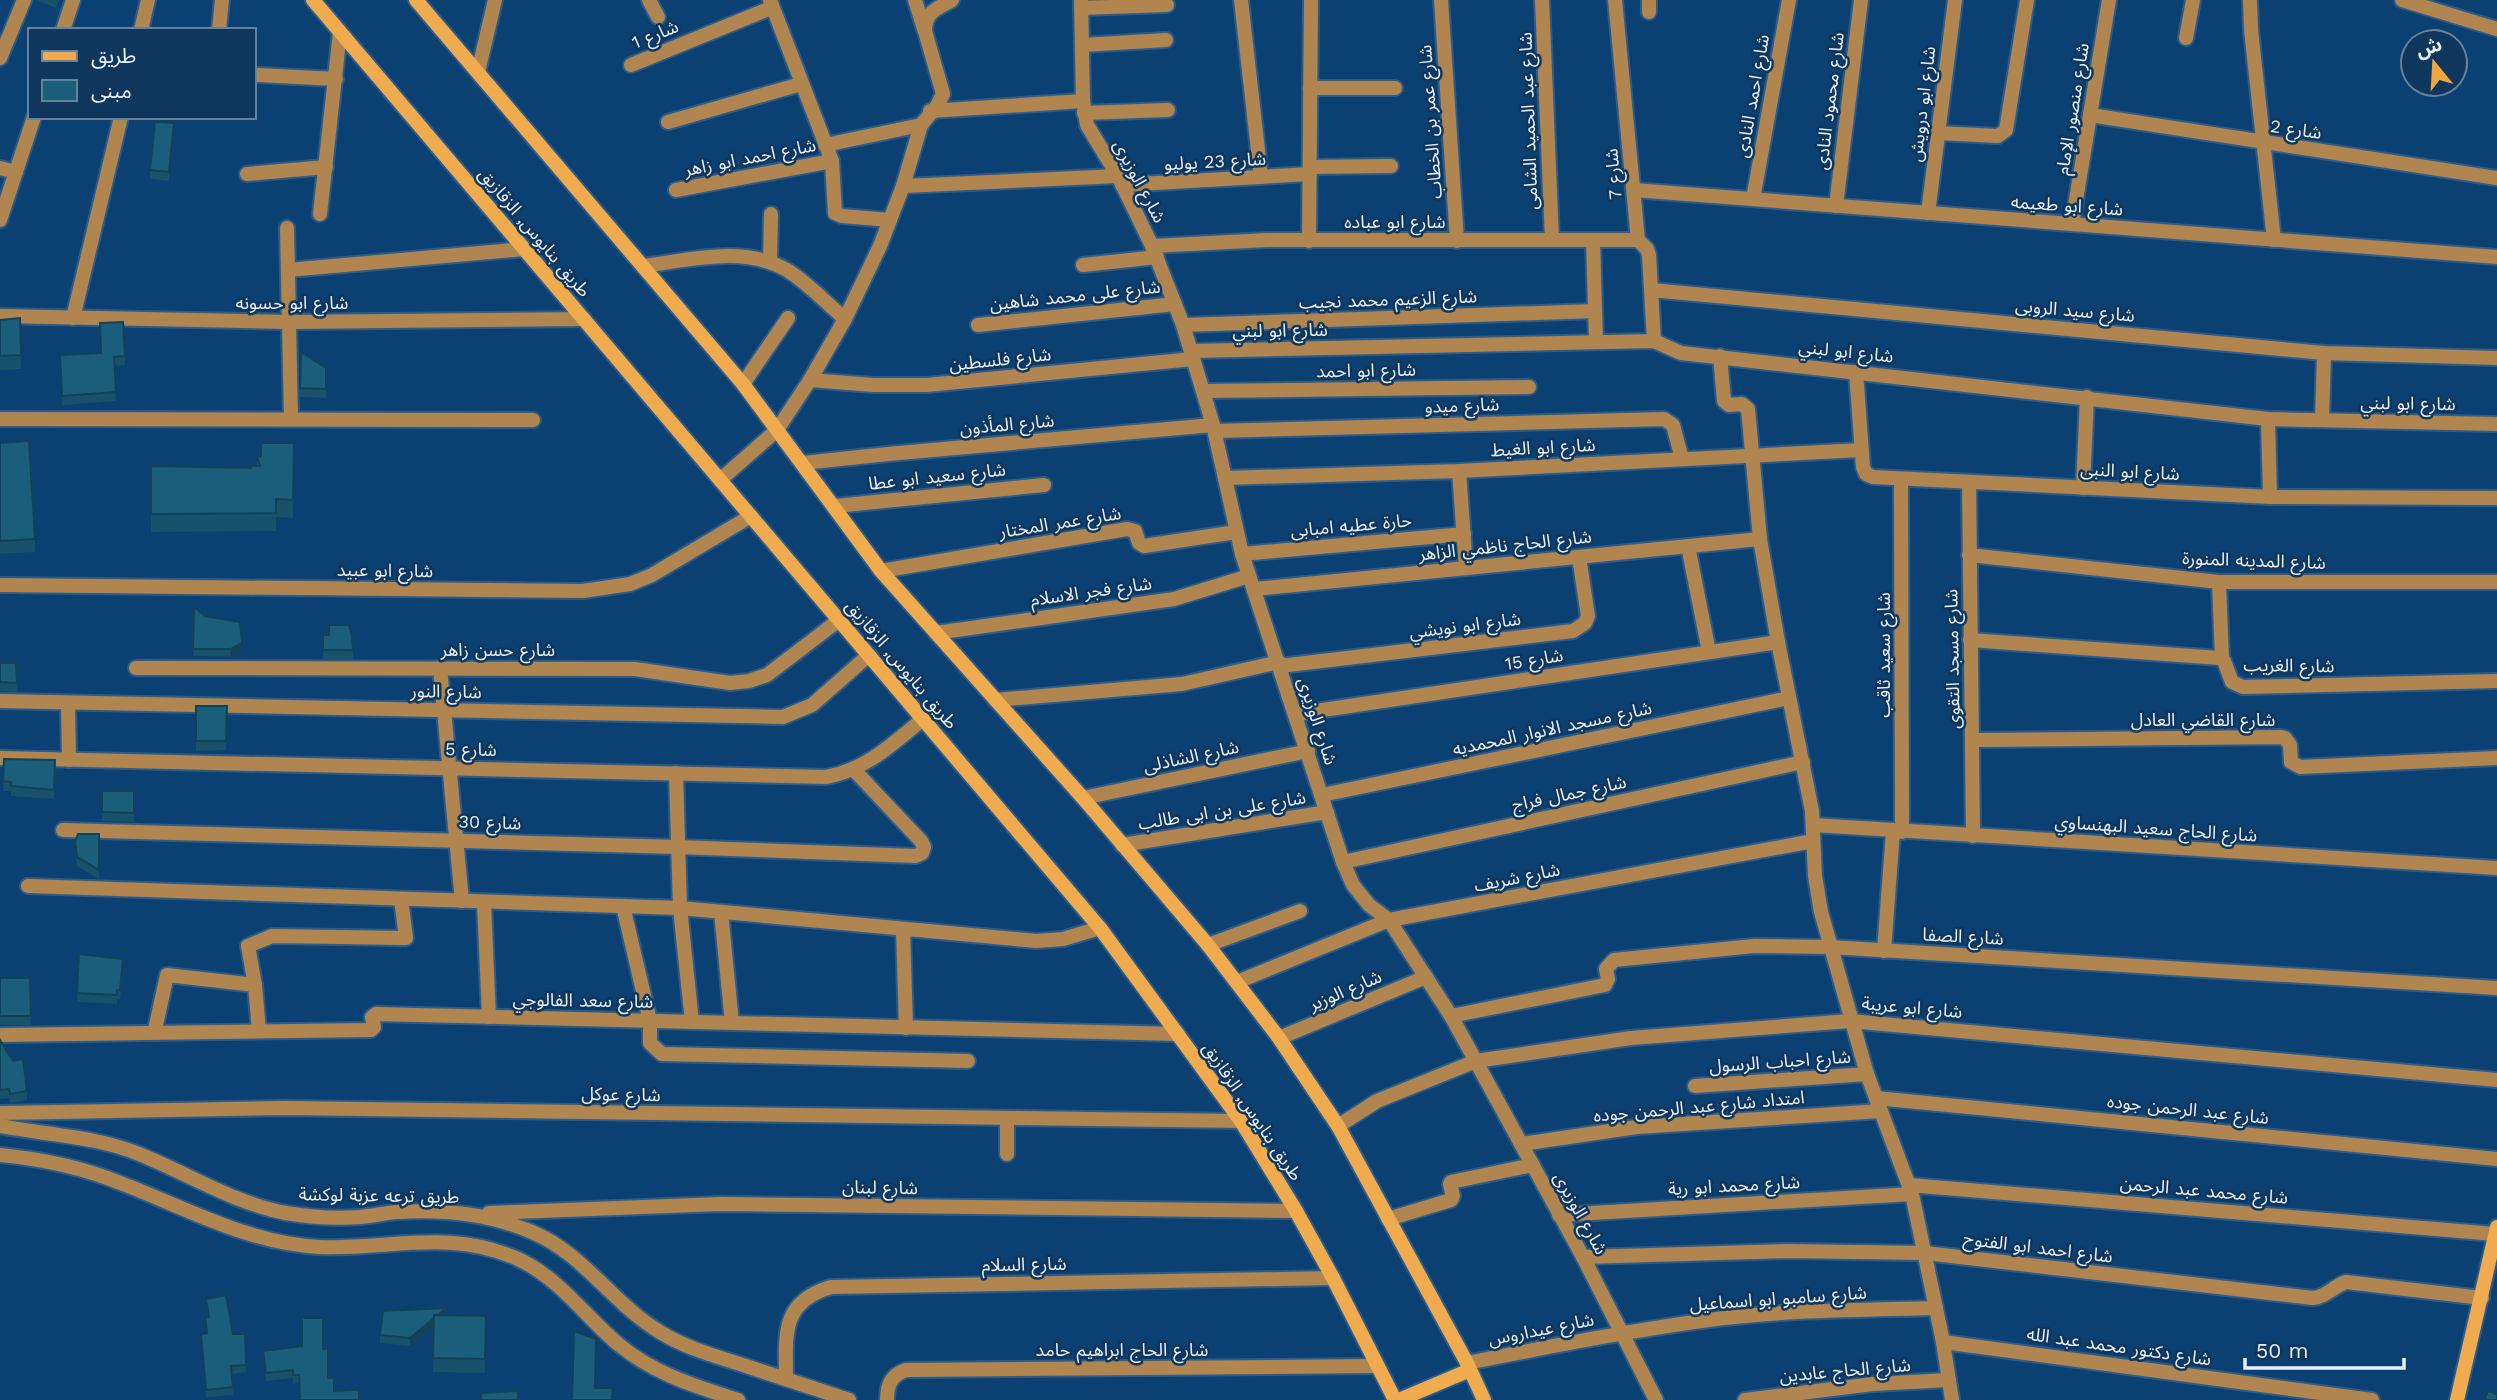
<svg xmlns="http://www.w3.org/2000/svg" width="2497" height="1400" font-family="'Work Sans','Noto Sans Arabic',sans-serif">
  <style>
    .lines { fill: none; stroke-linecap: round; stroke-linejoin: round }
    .minor-casing { stroke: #2d5c88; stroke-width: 18 }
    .secondary-casing { stroke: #2d5c88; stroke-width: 18 }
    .minor { stroke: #b0854f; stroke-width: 14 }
    .secondary { stroke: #f0ab4f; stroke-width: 14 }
    .wall { fill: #17516a }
    .shaded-wall { fill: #134256 }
    .building { fill: #1b5e7b; stroke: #134256; stroke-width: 2 }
    .labels { text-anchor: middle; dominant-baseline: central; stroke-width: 5; stroke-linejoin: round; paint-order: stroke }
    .street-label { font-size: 18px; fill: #e7f1fd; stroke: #0f365c }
  </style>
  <rect width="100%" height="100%" fill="#0a4072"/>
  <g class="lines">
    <defs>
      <g id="minor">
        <path d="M649 0 658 17"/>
        <path d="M770 0 832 161 835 213 842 216 890 220"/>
        <path d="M915 0 924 29"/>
        <path d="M1081 0 1083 101 1087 125 1118 176 1152 246 1183 325 1213 425 1242 554 1343 862 1353 885 1369 905 1389 920 1451 1016 1583 1257 1656 1400"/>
        <path d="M1241 0 1261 177"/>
        <path d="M1441 0 1457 241"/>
        <path d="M1542 0 1552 240"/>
        <path d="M1615 0 1638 240 1647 249 1649 255 1654 341"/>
        <path d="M1649 0V12"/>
        <path d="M2250 0 2251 30 2274 240"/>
        <path d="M2402 0 2497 29"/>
        <path d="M1081 8 1167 5"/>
        <path d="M63 30 73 0"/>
        <path d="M141 30 148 0"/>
        <path d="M219 30 222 0"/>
        <path d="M2186 38 2193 0"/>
        <path d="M1082 45 1166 40"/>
        <path d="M0 58 24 0"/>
        <path d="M631 65 771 8"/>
        <path d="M478 72 495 0"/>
        <path d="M258 75 336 79"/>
        <path d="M1310 88H1395"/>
        <path d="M930 111 1083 101"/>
        <path d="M1084 113 1168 110"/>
        <path d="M2090 115 2497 178"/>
        <path d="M668 122 801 84"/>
        <path d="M1938 133 1998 136 2006 130 2027 0"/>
        <path d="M825 145 921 125"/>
        <path d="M1310 167 1391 166"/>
        <path d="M0 168 16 172"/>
        <path d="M247 174 326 167"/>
        <path d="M1122 185 1310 174"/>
        <path d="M903 186 1118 176"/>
        <path d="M676 190 832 161"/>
        <path d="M1634 190 2497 257"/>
        <path d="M1753 199 1789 0"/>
        <path d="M1836 206 1861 0"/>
        <path d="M1928 213 1955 0"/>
        <path d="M320 214 340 32"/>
        <path d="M0 220 34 117"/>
        <path d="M2072 224 2109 0"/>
        <path d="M287 228 291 419"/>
        <path d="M1593 240 1596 342"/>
        <path d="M1309 241 1311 0"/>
        <path d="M1152 246 1267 240H1638"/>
        <path d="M770 262 771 214"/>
        <path d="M1083 265 1157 257"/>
        <path d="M643 266C690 260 744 245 787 270 808 283 826 303 845 319"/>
        <path d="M288 270 524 249"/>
        <path d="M1651 290 2324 353 2497 358"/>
        <path d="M0 316 289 322 584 319"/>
        <path d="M73 318 121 117"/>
        <path d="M978 325 1175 304"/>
        <path d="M1183 325 1595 311"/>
        <path d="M1192 351 1654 341 1681 353 2268 419 2497 424"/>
        <path d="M1720 356 1724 401 1729 405 1742 404 1748 409 1760 539 1778 642 1812 811 1815 876 1821 912 1867 1074 1912 1194 1943 1342 1952 1400"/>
        <path d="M1856 372 1863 467 1866 474 1873 477 2270 497 2497 498"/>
        <path d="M810 380 873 385H927L1193 359"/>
        <path d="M743 384 788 318"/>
        <path d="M1204 391 1529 387"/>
        <path d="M0 419 533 420"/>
        <path d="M2268 419 2270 497"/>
        <path d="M2322 420 2324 353"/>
        <path d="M1215 431 1664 419 1673 425 1682 459"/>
        <path d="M803 463 888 454 1213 425"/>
        <path d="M1459 471 1466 568"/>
        <path d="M1225 478 1459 471 1861 450"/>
        <path d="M1901 479 1902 832"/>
        <path d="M720 480 777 430 810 380 845 319 880 246 903 186 921 125 937 106 943 94 925 31C925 11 937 9 952 0"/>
        <path d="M1969 482 1973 836"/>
        <path d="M2083 488 2087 397"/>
        <path d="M835 506 1044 485"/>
        <path d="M1688 546 1709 652"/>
        <path d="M1242 554 1464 534"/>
        <path d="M1969 555 2219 582H2497"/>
        <path d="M881 571 1127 529 1135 531 1139 543 1144 546 1236 532"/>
        <path d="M2219 582 2222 659"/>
        <path d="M0 585 583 591 630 584 652 575 751 516"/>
        <path d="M1254 589 1760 539"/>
        <path d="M936 633 1174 599 1249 576"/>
        <path d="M1970 640 2220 658 2224 661 2232 682 2243 687 2497 681"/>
        <path d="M1280 666 1573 631 1585 623 1588 616 1579 557"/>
        <path d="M136 668 635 669 730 683 749 681 767 675 839 620"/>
        <path d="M440 668 462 901"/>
        <path d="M995 700 1182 684 1279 662"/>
        <path d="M0 701 783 717 812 705 869 655"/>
        <path d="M68 703 69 760"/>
        <path d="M1296 714 1778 642"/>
        <path d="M1972 740 2281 737 2285 738 2290 745 2291 762 2300 767 2497 758"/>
        <path d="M0 758 826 777C866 770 892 744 923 719"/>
        <path d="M676 773 680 908 692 1022"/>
        <path d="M1322 795 1789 698"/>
        <path d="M1083 798 1308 751"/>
        <path d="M1814 825 2497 868"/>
        <path d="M63 830 678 847 916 856 922 853 924 847 921 841 854 770"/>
        <path d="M1122 845 1327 812"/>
        <path d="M1343 862 1803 762"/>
        <path d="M28 886 680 908 1036 941 1063 939 1100 928"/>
        <path d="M484 902 489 1017"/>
        <path d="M623 906 650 1021V1043L662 1054 968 1061"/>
        <path d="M721 912 732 1023"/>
        <path d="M903 929 906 1028"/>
        <path d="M1208 945 1300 911"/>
        <path d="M1884 951 1893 831"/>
        <path d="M1237 982 1389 920 1813 841"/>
        <path d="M1451 1016 1605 985 1608 979 1606 969 1614 960 1754 946 1830 947 2497 988"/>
        <path d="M259 1031 255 985 248 946 272 936 406 938 401 899"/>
        <path d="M157 1033 156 1025 167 975 255 985"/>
        <path d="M0 1035 371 1030 374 1027 372 1017 376 1014 1178 1034"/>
        <path d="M1279 1038 1426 977"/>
        <path d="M1695 1086 1867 1074"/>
        <path d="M1876 1098 2497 1159"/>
        <path d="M0 1113 285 1108 1241 1121"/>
        <path d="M1007 1119V1154"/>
        <path d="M0 1126C47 1135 95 1136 139 1154 189 1174 233 1203 286 1213 310 1217 336 1219 360 1217 372 1216 385 1213 397 1212 442 1209 490 1214 532 1232 583 1253 613 1304 660 1332 687 1349 719 1357 749 1367 782 1378 816 1389 849 1400"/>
        <path d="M1338 1126 1377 1101 1476 1061 1631 1038 1850 1021 2497 1080"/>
        <path d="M1521 1144 1637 1127 1881 1111"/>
        <path d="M0 1155C42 1159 84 1168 123 1184 188 1209 248 1243 319 1247 388 1250 449 1228 518 1259 559 1278 585 1316 618 1344 654 1374 695 1386 738 1400"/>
        <path d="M1909 1185 2495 1234"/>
        <path d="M489 1213 720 1204 1296 1211"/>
        <path d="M1559 1215 1912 1194"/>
        <path d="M1388 1219 1451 1200 1453 1196 1450 1184 1451 1182 1533 1165"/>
        <path d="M1583 1257 1788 1251 1925 1253 2313 1298C2326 1297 2334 1286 2346 1282L2482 1298"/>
        <path d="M1943 1342 2372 1400"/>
        <path d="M1467 1363C1553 1346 1637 1329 1724 1318 1794 1310 1865 1310 1936 1308"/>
        <path d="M786 1379C786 1336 780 1302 831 1287L1333 1278"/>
        <path d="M887 1400C887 1385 891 1375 906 1370L1377 1366"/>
        <path d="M1745 1400 1873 1384 1949 1380"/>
      </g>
      <g id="secondary">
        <path d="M313 0 1100 928 1241 1121 1296 1211 1333 1278 1395 1400"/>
        <path d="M416 0 743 384 881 571 1083 798 1208 945 1279 1038 1338 1126 1467 1363 1484 1400"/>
        <path d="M1399 1400 1470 1370"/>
        <path d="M2457 1400 2497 1227"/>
      </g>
    </defs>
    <use href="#minor" class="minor-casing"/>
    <use href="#secondary" class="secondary-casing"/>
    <use href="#minor" class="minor"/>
    <use href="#secondary" class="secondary"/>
  </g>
  <g class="wall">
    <path d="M36 0H59L56 8Z"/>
    <path d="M174 133 169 181 150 179V170Z"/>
    <path d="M20 318 21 369 0 370V320Z"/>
    <path d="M301 352 326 368V398L300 397Z"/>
    <path d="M101 353 125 356V365L114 366 116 401 62 405 60 364Z"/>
    <path d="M0 443 35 539V552L0 554Z"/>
    <path d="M294 443 293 518 276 517V531L151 532V466L251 468 257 466V457Z"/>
    <path d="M194 607 205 616 242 651 231 657 193 656Z"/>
    <path d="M323 635 352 636 353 659H323Z"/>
    <path d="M0 663H16L17 692 0 691Z"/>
    <path d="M196 706H227L226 750 196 751Z"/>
    <path d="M4 759 55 760 54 799 11 796V791H3Z"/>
    <path d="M102 791H134V822L102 821Z"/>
    <path d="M99 834V879L77 866 75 851V842Z"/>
    <path d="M79 954 123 968 120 999H117V1004L77 1002Z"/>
    <path d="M0 978H30L31 1025H0Z"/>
    <path d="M0 1040 27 1091V1100L10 1103 9 1098 0 1099Z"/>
    <path d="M206 1299 233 1334H245L246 1372 232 1374 233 1395 206 1397 201 1334 206 1333 205 1318H208Z"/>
    <path d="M446 1315 486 1316 485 1373 433 1372 434 1326 410 1346 380 1343V1335Z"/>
    <path d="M302 1346 323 1349 328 1378 334 1391 359 1400 299 1383 293 1384V1378L266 1381 263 1351Z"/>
  </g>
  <g class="shaded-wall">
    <path d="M174 123V133L169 181V172Z"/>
    <path d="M242 643V651L231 657V649Z"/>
    <path d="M446 1308V1316L410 1346V1338Z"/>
  </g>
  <g class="building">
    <path d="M155 122 174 123 169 172 150 170Z"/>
    <path d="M20 318 21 355 0 356V320Z"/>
    <path d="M123 322 125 356 114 357 116 392 62 396 60 355 101 353 100 323Z"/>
    <path d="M301 352 326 368V389L300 388Z"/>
    <path d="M29 441 35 539 0 541V443Z"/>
    <path d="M261 443H294L293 500 276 499V513L151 514V466L251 468V466H260L257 457 261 456Z"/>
    <path d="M194 607 205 616 240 622 242 643 231 649H193Z"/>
    <path d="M329 625H349L352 636 353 650H323V635H329Z"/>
    <path d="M0 663H16L17 683 0 682Z"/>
    <path d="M196 706H227L226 741H196Z"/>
    <path d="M4 759 55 760 54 790 11 786V782L3 781Z"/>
    <path d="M102 791H134V813L102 812Z"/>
    <path d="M78 834H99V870L77 857 75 842Z"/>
    <path d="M79 954 123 959 120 990H117V995L77 993Z"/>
    <path d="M0 978H30L31 1016H0Z"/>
    <path d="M0 1040 13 1061 23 1059 27 1091 10 1094 9 1089 0 1090Z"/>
    <path d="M226 1295 233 1334H245L246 1365 231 1366 233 1387 206 1390 201 1334 207 1333 205 1318 209 1317 206 1299Z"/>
    <path d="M446 1308 438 1315H434V1318L410 1338 380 1335 383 1311Z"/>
    <path d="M434 1315 486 1316 485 1359 433 1358Z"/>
    <path d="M302 1318H323V1349H328V1378H334V1391L359 1390V1400H300L299 1375H293V1370L266 1373 263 1351 302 1346Z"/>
    <path d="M574 1331 596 1339 595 1388H613L612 1400H572Z"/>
    <path d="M518 1391V1400H481V1393Z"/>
    <path d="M2488 1391 2497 1394V1400H2485Z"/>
  </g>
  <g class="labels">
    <g class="street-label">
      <text transform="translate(655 34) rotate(-22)">شارع 1</text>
      <text transform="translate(1752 96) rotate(-80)">شارع احمد النادى</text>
      <text transform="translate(1829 101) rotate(-83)">شارع محمود النادى</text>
      <text transform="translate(1922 104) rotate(-83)">شارع ابو درويش</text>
      <text transform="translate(2072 109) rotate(-81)">شارع منصور الإمام</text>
      <text transform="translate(1528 121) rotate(-92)">شارع عبد الحميد الشامى</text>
      <text transform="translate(1430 122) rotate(-94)">شارع عمر بن الخطاب</text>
      <text transform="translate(2296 129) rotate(8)">شارع 2</text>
      <text transform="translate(750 157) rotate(-11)">شارع احمد ابو زاهر</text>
      <text transform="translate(1215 161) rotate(-3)">شارع 23 يوليو</text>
      <text transform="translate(1613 174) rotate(-95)">شارع 7</text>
      <text transform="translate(1140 181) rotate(62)">شارع الوزيرى</text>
      <text transform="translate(2067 205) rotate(4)">شارع ابو طعيمه</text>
      <text x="1395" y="221">شارع ابو عباده</text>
      <text transform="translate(535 232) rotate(50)">طريق بنايوس, الزقازيق</text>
      <text transform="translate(1075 295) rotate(-6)">شارع على محمد شاهين</text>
      <text transform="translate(1388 299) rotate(-2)">شارع الزعيم محمد نجيب</text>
      <text x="292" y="302">شارع ابو حسونه</text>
      <text transform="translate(2075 310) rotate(5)">شارع سيد الروبى</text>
      <text transform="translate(1280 330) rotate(-1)">شارع ابو لبني</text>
      <text transform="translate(1846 351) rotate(6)">شارع ابو لبني</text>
      <text transform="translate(1000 359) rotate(-6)">شارع فلسطين</text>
      <text transform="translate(1366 370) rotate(-1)">شارع ابو احمد</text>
      <text transform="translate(2408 403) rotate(1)">شارع ابو لبني</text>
      <text transform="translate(1462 405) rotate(-2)">شارع ميدو</text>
      <text transform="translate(1007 424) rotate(-5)">شارع المأذون</text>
      <text transform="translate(1543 447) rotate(-3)">شارع ابو الغيط</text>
      <text transform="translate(2130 471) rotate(3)">شارع ابو النبى</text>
      <text transform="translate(937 476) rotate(-6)">شارع سعيد ابو عطا</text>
      <text transform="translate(1060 522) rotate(-9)">شارع عمر المختار</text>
      <text transform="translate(1351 525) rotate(-5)">حارة عطيه امبابى</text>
      <text transform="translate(1505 545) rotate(-6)">شارع الحاج ناظمي الزاهر</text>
      <text transform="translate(2254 560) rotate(2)">شارع المدينه المنورة</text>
      <text transform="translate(385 570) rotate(1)">شارع ابو عبيد</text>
      <text transform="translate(1091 591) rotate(-8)">شارع فجر الاسلام</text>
      <text transform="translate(1465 625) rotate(-7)">شارع ابو نويشي</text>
      <text x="498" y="649">شارع حسن زاهر</text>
      <text transform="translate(1883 655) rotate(-90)">شارع سعيد ثاقب</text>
      <text transform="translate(1534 659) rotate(-9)">شارع 15</text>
      <text transform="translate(1952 659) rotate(-91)">شارع مسجد التقوى</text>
      <text transform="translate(902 664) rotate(50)">طريق بنايوس, الزقازيق</text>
      <text transform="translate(2289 665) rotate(1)">شارع الغريب</text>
      <text transform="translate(446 691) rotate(1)">شارع النور</text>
      <text x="2203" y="719">شارع القاضي العادل</text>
      <text transform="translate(1318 721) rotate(72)">شارع الوزيرى</text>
      <text transform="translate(1552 728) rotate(-12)">شارع مسجد الانوار المحمديه</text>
      <text transform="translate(471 749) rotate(1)">شارع 5</text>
      <text transform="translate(1191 756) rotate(-12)">شارع الشاذلى</text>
      <text transform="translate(1569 793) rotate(-12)">شارع جمال فراج</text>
      <text transform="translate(1222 810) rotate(-9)">شارع على بن ابى طالب</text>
      <text transform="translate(490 822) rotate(2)">شارع 30</text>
      <text transform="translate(2156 828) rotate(4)">شارع الحاج سعيد البهنساوي</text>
      <text transform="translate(1517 877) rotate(-11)">شارع شريف</text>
      <text transform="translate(1963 936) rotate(3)">شارع الصفا</text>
      <text transform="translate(1345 990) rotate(-23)">شارع الوزير</text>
      <text transform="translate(583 1000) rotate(1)">شارع سعد الفالوجي</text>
      <text transform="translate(1912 1007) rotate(5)">شارع ابو عريبة</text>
      <text transform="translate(1780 1061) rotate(-4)">شارع احباب الرسول</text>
      <text transform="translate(621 1094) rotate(1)">شارع عوكل</text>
      <text transform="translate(1699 1106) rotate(-5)">امتداد شارع عبد الرحمن جوده</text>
      <text transform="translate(2188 1109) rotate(6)">شارع عبد الرحمن جوده</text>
      <text transform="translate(1253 1111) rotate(56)">طريق بنايوس, الزقازيق</text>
      <text transform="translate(1734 1185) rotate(-3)">شارع محمد ابو رية</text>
      <text transform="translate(880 1187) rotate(1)">شارع لبنان</text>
      <text transform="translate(2204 1190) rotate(5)">شارع محمد عبد الرحمن</text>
      <text transform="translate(379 1195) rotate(1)">طريق ترعه عزبة لوكشة</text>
      <text transform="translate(1581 1213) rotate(61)">شارع الوزيرى</text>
      <text transform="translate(2038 1247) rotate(7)">شارع احمد ابو الفتوح</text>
      <text transform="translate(1024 1264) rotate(-1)">شارع السلام</text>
      <text transform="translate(1778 1298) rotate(-4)">شارع سامبو ابو اسماعيل</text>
      <text transform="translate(1541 1329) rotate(-11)">شارع عيداروس</text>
      <text transform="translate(2119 1346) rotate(8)">شارع دكتور محمد عبد الله</text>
      <text x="1122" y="1349">شارع الحاج ابراهيم حامد</text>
      <text transform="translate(1845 1370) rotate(-5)">شارع الحاج عابدين</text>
    </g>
  </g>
  <rect x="28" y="28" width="228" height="91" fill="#0f365c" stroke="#65819c" stroke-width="2"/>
  <rect x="42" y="51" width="35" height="10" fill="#f0ab4f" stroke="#65819c" stroke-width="2"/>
  <text x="91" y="63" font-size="21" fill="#e7f1fd">طريق</text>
  <rect x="42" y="80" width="35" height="21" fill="#1b5e7b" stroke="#65819c" stroke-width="2"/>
  <text x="91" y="98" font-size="21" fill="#e7f1fd">مبنى</text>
  <g transform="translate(2434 63) rotate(342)"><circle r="33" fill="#0f365c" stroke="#65819c" stroke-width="2"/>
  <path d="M0-5L12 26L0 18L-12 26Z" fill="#f0a63f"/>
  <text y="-10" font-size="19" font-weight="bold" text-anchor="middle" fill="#e7f1fd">ش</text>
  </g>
  <path d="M2245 1358v10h159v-10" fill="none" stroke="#e7f1fd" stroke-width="3.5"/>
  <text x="2256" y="1358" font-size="21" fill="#e7f1fd" stroke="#0f365c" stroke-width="5" paint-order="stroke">50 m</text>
</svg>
